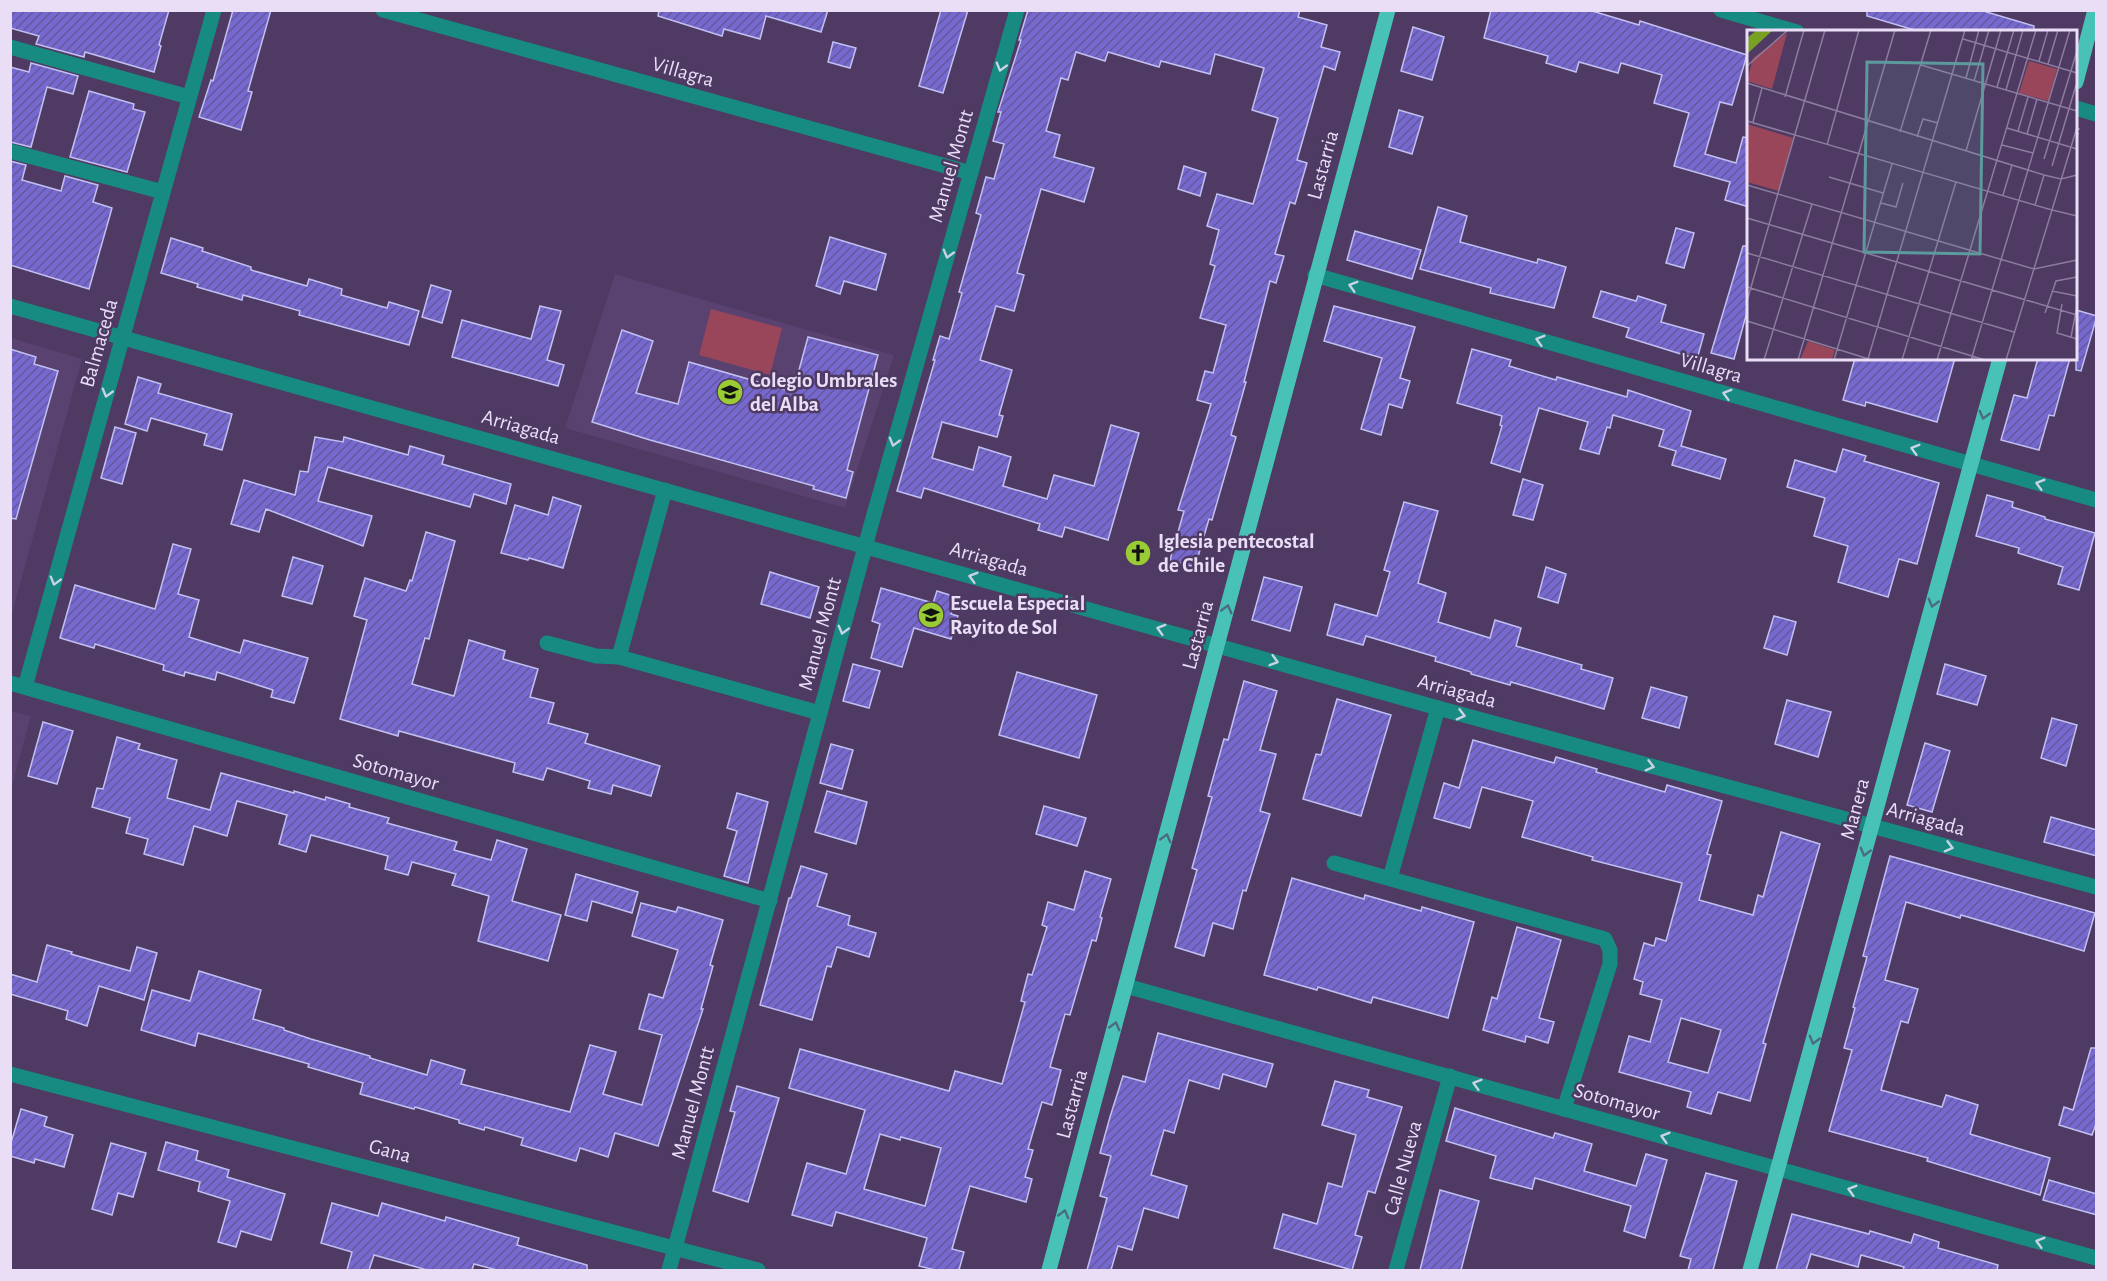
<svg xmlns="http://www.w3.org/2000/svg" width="2107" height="1281" font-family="'Alegreya Sans',sans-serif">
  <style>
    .built { fill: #594170 }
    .pitch { fill: #99465b }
    .building { fill: url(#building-hatch); stroke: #c2c0f2; stroke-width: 1.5; fill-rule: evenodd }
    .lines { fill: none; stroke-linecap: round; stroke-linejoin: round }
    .path { stroke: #9b8bac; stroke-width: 4; stroke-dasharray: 4.5 3; stroke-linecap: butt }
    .minor { stroke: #178b82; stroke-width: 15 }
    .major { stroke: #48c2b7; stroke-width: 15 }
    .oneway { stroke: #cad2e5 }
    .oneway2 { stroke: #4c6a80 }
    .labels { text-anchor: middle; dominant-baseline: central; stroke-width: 5; stroke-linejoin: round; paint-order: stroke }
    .street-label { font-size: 21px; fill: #eadef7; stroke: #4e3a62 }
    .poi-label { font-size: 21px; font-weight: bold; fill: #eadef7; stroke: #4e3a62; text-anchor: start }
    .inset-road { fill: none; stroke: #8c7c9e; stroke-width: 1.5 }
    .view { fill: #5c9a9e; fill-opacity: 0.15; stroke: #5c9a9e; stroke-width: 3 }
    .inset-edge { fill: none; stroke: #eadef7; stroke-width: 3 }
  </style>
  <defs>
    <pattern id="building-hatch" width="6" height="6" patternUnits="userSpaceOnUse" patternTransform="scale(1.5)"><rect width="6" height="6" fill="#7668cf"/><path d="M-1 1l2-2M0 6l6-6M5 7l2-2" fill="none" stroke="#63599a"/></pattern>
  </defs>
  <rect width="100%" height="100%" fill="#4e3a62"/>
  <g class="built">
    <path d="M615 274 894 355 845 508 565 428Z"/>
    <path d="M11 338 82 359 11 617Z"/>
    <path d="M11 711 31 716 11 789 10 711Z"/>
  </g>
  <path class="pitch" d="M711 309 782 328 770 375 699 355Z"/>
  <g class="building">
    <path d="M10 10H169L159 45 161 46 154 72 85 52 84 57 36 44 39 36 10 28Z"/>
    <path d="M233 10H271L248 91 252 92 241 130 199 117 211 80 213 81Z"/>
    <path d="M659 10H828L821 32 766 16 760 39 724 29 722 36 658 16Z"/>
    <path d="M941 10H968L943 93 919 86Z"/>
    <path d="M1028 10H1300L1298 17 1327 25 1321 47 1340 52 1335 70 1324 66 1297 160 1307 163 1295 204 1290 202 1275 254 1284 256 1276 283 1270 281 1244 382H1246L1231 435 1236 437 1212 520 1209 519 1195 567 1170 560 1184 511 1178 510 1211 404 1197 400 1205 371 1213 373 1226 325 1200 318 1215 266 1210 264 1219 230 1207 226 1217 194 1253 204 1278 118 1252 110 1264 68 1215 54 1210 74 1161 61 1159 67 1108 52 1105 61 1076 52 1068 80 1061 78 1046 131 1060 135 1054 157 1094 168 1084 202 1041 189 1017 273 1024 275 1014 311 996 306 980 360 1012 370 999 415 1003 416 997 437 942 422 932 458 973 470 979 447 1011 457 1003 486 1047 499 1054 475 1094 486 1111 425 1139 433 1108 540 1065 527 1062 537 1038 530 1040 524 924 488 921 498 897 491 935 360H933L940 336 949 339 962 293 959 292 981 215 976 213 986 177 994 179 1004 144 993 141 1001 112H998L1021 40H1019Z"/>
    <path d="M1491 10H1589L1639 25 1640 21 1747 55 1732 105 1720 102 1705 154 1736 163 1743 137 1749 138V207L1725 200 1730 182 1674 166 1689 113 1654 103 1662 75 1621 63 1618 73 1579 62 1576 72 1546 63 1548 56 1484 38Z"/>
    <path d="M1867 10H1980L2034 26 2033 32H1921L1867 16Z"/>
    <path d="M1413 27 1444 37 1432 80 1401 71Z"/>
    <path d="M833 42 856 48 850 68 828 62Z"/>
    <path d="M31 63 78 76 73 94 47 87 31 147 10 142V67L29 72Z"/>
    <path d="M89 91 134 104 133 109 145 112 127 172 70 157Z"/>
    <path d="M1399 110 1423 117 1412 154 1389 147Z"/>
    <path d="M10 161 26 165 22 180 61 191 65 176 98 185 93 202 112 208 89 289 10 265Z"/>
    <path d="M1184 166 1206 173 1200 196 1178 189Z"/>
    <path d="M1438 207 1467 216 1460 242 1537 263 1538 259 1566 267 1554 308 1490 293 1491 288 1420 269Z"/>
    <path d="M1676 228 1694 233 1684 268 1666 263Z"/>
    <path d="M1355 231 1421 250 1412 279 1347 260Z"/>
    <path d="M830 237 886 254 876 290 844 281 840 294 816 286Z"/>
    <path d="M171 238 203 248 202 251 251 267V270L307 286 309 279 342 289 341 295 387 308 389 302 419 311 409 345 299 315 300 311 243 295 242 300 197 287 198 284 161 273Z"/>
    <path d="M1743 246H1749V305L1734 359 1711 353Z"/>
    <path d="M431 285 451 291 442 323 422 317Z"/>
    <path d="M1601 291 1636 301 1638 296 1666 305 1661 322 1704 334 1697 359 1626 337 1629 328 1593 317Z"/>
    <path d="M540 306 561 311 547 360 564 365 558 386 452 357 462 320 531 339Z"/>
    <path d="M1334 306 1415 327 1400 378 1410 381 1402 408 1389 404 1381 435 1361 429 1382 358 1324 341Z"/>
    <path d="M2076 310 2097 316 2081 371 2076 370Z"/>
    <path d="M622 330 653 341 636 393 678 404 689 362 793 392 808 337 878 355 847 470 853 472 846 498 813 489 814 486 650 440 592 422Z"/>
    <path d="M10 349 36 357 34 364 58 371 16 519 10 518Z"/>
    <path d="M1472 349 1511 360 1509 366 1556 380 1557 377 1627 397 1628 390 1691 411 1681 446 1726 459 1720 479 1672 465 1676 451 1659 446 1664 430 1613 415 1610 428 1607 427 1599 454 1580 449 1588 422 1539 408 1520 472 1491 463 1502 426 1500 425 1502 416 1457 403Z"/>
    <path d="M1855 358H1955L1937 422 1866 402 1865 406 1843 400Z"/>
    <path d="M2038 358H2070L2054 416 2049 415 2039 450 2001 440 2014 395 2027 398Z"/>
    <path d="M138 377 161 384 158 393 232 414 222 450 204 445 207 434 151 418 147 431 125 424Z"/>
    <path d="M115 427 136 433 122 484 101 478Z"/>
    <path d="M315 437 343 442 344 437 408 455 410 446 444 456 442 464 511 484 506 504 474 494 470 507 328 467 318 501 372 516 363 546 266 509 259 532 231 524 244 480 295 495 300 471 308 472Z"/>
    <path d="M1843 449 1866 456 1864 461 1939 483 1917 564 1899 559 1888 597 1838 582 1848 546 1814 536 1825 498 1787 487 1795 460 1836 472Z"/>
    <path d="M1523 479 1543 485 1533 520 1513 515Z"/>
    <path d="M1987 495 2013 502 2012 507 2045 517V519L2095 533 2079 590 2058 584 2063 567 2018 553 2019 548 1976 536Z"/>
    <path d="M553 497 581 506 563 568 529 558 528 560 501 553 515 505 548 515Z"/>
    <path d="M1404 502 1438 511 1418 583 1446 593 1438 622 1490 638 1495 620 1521 628 1516 646 1582 665 1581 669 1613 678 1604 709 1511 682 1510 685 1471 674V672L1435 661 1436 657 1366 636 1363 645 1327 635 1335 604 1377 616 1390 572 1384 570Z"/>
    <path d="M426 532 455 541 429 639 425 638 412 684 454 696 469 640 505 651 503 659 538 669 530 697 554 703 548 723 588 734 585 743 660 766 651 796 613 785 611 794 588 788 590 781 547 768 543 780 513 772 515 763 399 731 398 736 340 719 367 620 354 616 365 578 406 591 410 580 412 581Z"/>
    <path d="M173 544 191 549 178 594 199 600 189 637 240 653 244 640 308 658 294 703 271 697 273 690 217 672 215 680 185 672 184 676 163 670 164 665 95 644 94 648 60 638 75 585 155 609Z"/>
    <path d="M293 557 323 566 312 604 282 596Z"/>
    <path d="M1546 567 1566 574 1558 603 1538 597Z"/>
    <path d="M770 572 819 587 810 618 761 604Z"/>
    <path d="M1264 577 1302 587 1290 631 1252 620Z"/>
    <path d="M881 588 933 603 937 591 956 597 951 614 958 616 951 639 914 628 902 667 871 658 880 624 872 621Z"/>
    <path d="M1774 616 1796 622 1787 655 1764 648Z"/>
    <path d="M853 664 880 671 869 708 843 701Z"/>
    <path d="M1945 664 1986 676 1977 705 1937 694Z"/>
    <path d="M1017 672 1097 695 1079 758 999 735Z"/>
    <path d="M1244 681 1277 691 1260 750 1276 754 1260 811 1270 814 1246 891 1243 890 1233 929 1213 923 1204 956 1175 947 1197 870 1192 868 1212 797 1208 796 1224 739 1228 740Z"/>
    <path d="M1651 687 1687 697 1679 728 1642 718Z"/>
    <path d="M1337 699 1391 715 1361 816 1303 799 1316 754 1321 755Z"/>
    <path d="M1787 700 1831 712 1818 757 1775 744Z"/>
    <path d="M2052 718 2077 725 2066 766 2041 758Z"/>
    <path d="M43 722 73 731 57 784 28 776Z"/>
    <path d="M117 737 140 744 138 749 177 760 167 798 210 810 221 773 294 793V791L325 800 326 797 350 804 349 807 389 818 387 823 457 842 454 850 491 860 497 840 527 849 512 901 561 915 548 961 478 941 489 896 452 885 456 874 412 862 408 875 385 869 388 856 311 835 306 852 279 844 287 815 237 801 227 836 194 826 183 865 144 854 148 839 126 833 130 818 92 807 97 788 103 789Z"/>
    <path d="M1473 740 1554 763 1556 757 1597 769 1596 772 1665 792 1667 785 1722 801 1707 854 1711 855 1699 900 1753 915 1758 895 1763 897 1781 832 1820 844 1763 1043 1766 1044 1750 1101 1718 1092 1711 1114 1687 1107 1691 1092 1619 1072 1629 1036 1650 1042 1662 1000 1640 994 1643 982 1634 979 1644 943 1654 946 1656 938 1666 941 1682 883 1592 860 1593 857 1522 837 1533 801 1482 787 1470 828 1434 818 1444 783 1459 788ZM1681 1018 1721 1030 1708 1073 1668 1062Z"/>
    <path d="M1925 743 1950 751 1932 812 1907 805Z"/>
    <path d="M831 744 853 750 842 789 820 783Z"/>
    <path d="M827 791 867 802 856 844 815 832Z"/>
    <path d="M737 793 768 802 748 883 724 876 737 831 727 828Z"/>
    <path d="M1044 806 1086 818 1077 846 1036 834Z"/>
    <path d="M2051 817 2097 830V856L2044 842Z"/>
    <path d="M1890 856 2095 913 2084 951 1961 915 1960 918 1906 902 1885 980 1918 989 1908 1023 1901 1021 1881 1090 1942 1107 1946 1095 1978 1105 1970 1134 2050 1158 2040 1195 1927 1161 1928 1158 1829 1131 1852 1050 1844 1048 1855 1008 1853 1007 1867 957 1863 956Z"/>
    <path d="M801 866 827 874 817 906 850 916 848 925 876 933 869 957 837 947 831 967 827 966 812 1020 760 1005 789 898H791Z"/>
    <path d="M1085 871 1111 879 1100 917 1102 918 1096 941 1092 940 1070 1015 1065 1014 1050 1067 1061 1070 1052 1105 1042 1102 1028 1149 1033 1150 1025 1177 1032 1179 1026 1202 970 1186 952 1249 964 1252 959 1270H935L919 1266 927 1238 836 1212 832 1226 792 1215 807 1163 846 1174 865 1110 789 1088 800 1049 949 1091 955 1071 1002 1084 1025 1002 1021 1001 1028 974 1032 975 1047 927 1042 925 1048 902 1074 910ZM880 1134 900 1140 901 1137 941 1148 925 1206 864 1189Z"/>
    <path d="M576 874 638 892 632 913 592 901 587 921 565 915Z"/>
    <path d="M1292 878 1364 899 1365 895 1421 911 1422 907 1474 922 1448 1018 1373 997 1371 1003 1318 987 1317 990 1264 975Z"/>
    <path d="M641 903 676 912 678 907 723 920 710 965 713 966 701 1009H703L658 1146 615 1133 608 1157 580 1148 576 1161 521 1145 523 1138 485 1127 484 1130 459 1123V1120L415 1107 414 1109 360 1094 363 1083 308 1067 309 1064 198 1033 195 1046 141 1030 152 990 190 1001 199 971 261 990 253 1019 284 1028V1030L311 1039 370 1056V1058L427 1075 431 1060 465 1070 461 1084 570 1112 590 1045 616 1052 603 1094 642 1105 662 1035 639 1029 649 994 663 998 678 950 632 936Z"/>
    <path d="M1517 927 1561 940 1539 1018 1554 1022 1548 1043 1526 1036 1525 1042 1483 1030 1492 997 1497 999Z"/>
    <path d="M47 945 72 952 71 954 130 971 137 947 157 953 144 1000 99 986 87 1026 66 1019 68 1011 10 994V974L37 982Z"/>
    <path d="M1158 1033 1273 1064 1266 1087 1223 1074 1219 1089 1189 1080 1174 1133 1164 1130 1151 1175 1187 1186 1178 1218 1144 1208 1132 1250 1118 1246 1111 1270H1087L1107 1198 1100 1196 1111 1156 1100 1153 1110 1117 1123 1076 1145 1082Z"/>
    <path d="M2091 1048H2097V1121L2092 1135 2059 1125 2064 1107 2073 1110Z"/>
    <path d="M1335 1081 1369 1090 1367 1097 1402 1107 1375 1193 1368 1191 1355 1235 1362 1237 1352 1270 1274 1248 1283 1214 1317 1224 1328 1183 1342 1187 1356 1135 1322 1125Z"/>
    <path d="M737 1086 779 1098 748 1202 713 1191 735 1112 730 1111Z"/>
    <path d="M1455 1108 1553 1138 1555 1133 1592 1144 1584 1171 1636 1186 1646 1154 1667 1160 1645 1238 1624 1231 1631 1206 1535 1178 1532 1189 1490 1178 1496 1156 1446 1141Z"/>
    <path d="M21 1109 47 1117 44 1126 73 1135 64 1167 35 1159 34 1163 10 1156V1146Z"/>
    <path d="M166 1142 198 1151 196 1160 229 1170 227 1177 285 1194 271 1240 241 1231 236 1247 218 1242 230 1201 198 1191 200 1182 158 1170Z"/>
    <path d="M111 1143 146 1153 133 1197 118 1193 112 1215 92 1209Z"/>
    <path d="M1706 1173 1737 1181 1713 1270H1688L1691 1259 1680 1256Z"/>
    <path d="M2049 1180 2097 1194V1215L2043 1200Z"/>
    <path d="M1440 1190 1479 1201 1461 1270H1420Z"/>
    <path d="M332 1203 378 1216 382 1203 445 1221 446 1217 519 1238 517 1245 587 1265V1270H497L474 1264 472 1270H427L374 1255 369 1270H347L352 1252 321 1243Z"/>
    <path d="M1792 1214 1869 1234 1870 1231 1911 1243 1914 1234 1939 1242 1938 1248 1998 1265 1997 1270H1903L1904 1267 1861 1255 1858 1267 1811 1254 1806 1270H1776Z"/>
  </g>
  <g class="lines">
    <path class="path" d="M2076 137 2078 128"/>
    <g class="minor">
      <path d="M383 10 971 173"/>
      <path d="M1721 10 1797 32"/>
      <path d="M10 47 189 97"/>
      <path d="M2076 108 2096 114"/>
      <path d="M10 151 163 192"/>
      <path d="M1315 275 2096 500"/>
      <path d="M10 306 1438 708 2096 887"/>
      <path d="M665 490 619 657 820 713"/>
      <path d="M547 643 596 656 619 657"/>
      <path d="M10 683 770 901"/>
      <path d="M25 687 214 10"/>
      <path d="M1334 863 1605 939 1610 950V964L1564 1109"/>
      <path d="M1390 878 1438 708"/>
      <path d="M1126 986 2096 1258"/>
      <path d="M10 1074 758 1270"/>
      <path d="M669 1270 871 525 1017 10"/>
      <path d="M1396 1270 1450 1076"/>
    </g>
    <g class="major">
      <path d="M2076 82 2095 10"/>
      <path d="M1049 1270 1388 10"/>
      <path d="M1750 1270 2000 358"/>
    </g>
  </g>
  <defs><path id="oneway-chevron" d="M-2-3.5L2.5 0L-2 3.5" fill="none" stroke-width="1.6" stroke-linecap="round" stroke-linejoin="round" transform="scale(1.5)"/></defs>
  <g class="oneway">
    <use href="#oneway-chevron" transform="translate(1001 67) rotate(106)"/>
    <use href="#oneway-chevron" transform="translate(948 254) rotate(106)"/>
    <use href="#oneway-chevron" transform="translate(1353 286) rotate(-164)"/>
    <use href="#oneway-chevron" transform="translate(1540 340) rotate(-164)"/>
    <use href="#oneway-chevron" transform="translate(107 393) rotate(106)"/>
    <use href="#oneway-chevron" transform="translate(1727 394) rotate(-164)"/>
    <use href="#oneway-chevron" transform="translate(894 442) rotate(106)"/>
    <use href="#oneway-chevron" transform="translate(1915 449) rotate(-164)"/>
    <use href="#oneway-chevron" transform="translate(2040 484) rotate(-164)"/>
    <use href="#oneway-chevron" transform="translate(973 577) rotate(-164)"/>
    <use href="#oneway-chevron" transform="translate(55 581) rotate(106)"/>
    <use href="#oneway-chevron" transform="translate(1161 629) rotate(-164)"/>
    <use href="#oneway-chevron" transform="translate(843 630) rotate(105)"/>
    <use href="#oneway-chevron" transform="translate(1274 661) rotate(16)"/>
    <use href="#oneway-chevron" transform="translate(1461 715) rotate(15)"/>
    <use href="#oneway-chevron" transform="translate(1650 766) rotate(15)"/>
    <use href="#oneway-chevron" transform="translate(1949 847) rotate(15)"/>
    <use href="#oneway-chevron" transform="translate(1477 1084) rotate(-164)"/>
    <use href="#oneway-chevron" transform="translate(1665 1137) rotate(-164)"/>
    <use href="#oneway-chevron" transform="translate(1852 1190) rotate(-164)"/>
    <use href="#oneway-chevron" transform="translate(2040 1242) rotate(-164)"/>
  </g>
  <g class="oneway2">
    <use href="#oneway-chevron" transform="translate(1984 415) rotate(105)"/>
    <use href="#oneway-chevron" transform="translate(1933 603) rotate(105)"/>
    <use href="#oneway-chevron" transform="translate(1227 609) rotate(-75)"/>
    <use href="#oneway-chevron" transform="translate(1166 838) rotate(-75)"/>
    <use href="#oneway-chevron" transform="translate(1865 852) rotate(105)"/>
    <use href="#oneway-chevron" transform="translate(1115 1026) rotate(-75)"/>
    <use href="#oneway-chevron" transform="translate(1814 1040) rotate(105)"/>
    <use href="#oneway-chevron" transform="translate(1064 1214) rotate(-75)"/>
  </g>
  <defs>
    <symbol id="school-disc" viewBox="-11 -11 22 22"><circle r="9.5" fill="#99cb35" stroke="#4e3a62"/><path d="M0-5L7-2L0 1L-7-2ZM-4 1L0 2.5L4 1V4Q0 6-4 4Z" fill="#111"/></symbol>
    <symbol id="church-disc" viewBox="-11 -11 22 22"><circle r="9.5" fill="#99cb35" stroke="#4e3a62"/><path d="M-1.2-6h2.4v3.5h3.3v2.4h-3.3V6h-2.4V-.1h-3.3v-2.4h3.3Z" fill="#111"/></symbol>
  </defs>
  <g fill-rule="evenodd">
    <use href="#school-disc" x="715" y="377" width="30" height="30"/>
    <use href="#church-disc" x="1123" y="538" width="30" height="30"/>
    <use href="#school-disc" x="916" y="600" width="30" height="30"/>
  </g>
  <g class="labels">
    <g class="street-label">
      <text transform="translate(683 72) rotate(16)">Villagra</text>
      <text transform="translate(1323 165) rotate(-75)">Lastarria</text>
      <text transform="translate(951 166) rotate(-74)">Manuel Montt</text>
      <text transform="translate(99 343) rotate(-74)">Balmaceda</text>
      <text transform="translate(1711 368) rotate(16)">Villagra</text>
      <text transform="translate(521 427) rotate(16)">Arriagada</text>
      <text transform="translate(989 559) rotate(16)">Arriagada</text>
      <text transform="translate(820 634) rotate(-75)">Manuel Montt</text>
      <text transform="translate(1198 635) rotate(-75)">Lastarria</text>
      <text transform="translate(1457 691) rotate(15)">Arriagada</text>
      <text transform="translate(396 772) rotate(16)">Sotomayor</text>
      <text transform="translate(1855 809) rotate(-75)">Manera</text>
      <text transform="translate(1926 819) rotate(15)">Arriagada</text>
      <text transform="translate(1617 1102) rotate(16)">Sotomayor</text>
      <text transform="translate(693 1103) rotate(-75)">Manuel Montt</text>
      <text transform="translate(1072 1104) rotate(-75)">Lastarria</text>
      <text transform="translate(390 1151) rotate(15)">Gana</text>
      <text transform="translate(1403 1168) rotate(-75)">Calle Nueva</text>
    </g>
    <g class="poi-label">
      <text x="750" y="380">Colegio Umbrales<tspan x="750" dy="24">del Alba</tspan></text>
      <text x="1158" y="541">Iglesia pentecostal<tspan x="1158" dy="24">de Chile</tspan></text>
      <text x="950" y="603">Escuela Especial<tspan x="950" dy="24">Rayito de Sol</tspan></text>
    </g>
  </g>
  <g transform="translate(1747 30)">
    <rect width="330" height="330" fill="#4e3a62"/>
    <path d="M40 3 25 59 0 51 6 28ZM282 31 310 39 301 71 272 63ZM61 311 88 320 85 330H53Z" fill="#99465b"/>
    <path d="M0 94 46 108 32 161 0 152Z" fill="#99465b"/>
    <path d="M10 0H26L0 24V8Z" fill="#78a124"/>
    <path class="inset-road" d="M216 9 330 43M292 31 301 0M301 34 311 0M174 35 330 81M0 36 41 0M219 48 232 0M227 51 242 0M0 53 297 145 314 149 330 145M250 57 267 0M259 60 276 0M38 67 57 0M0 91 305 180 259 330M6 92 15 58M330 97 305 180 330 186M260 98 330 119M271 101 281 67M153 102 184 0M280 104 290 69M170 107 176 89 191 93M80 115 112 0M255 115 286 123M219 121 254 0M297 129 330 21M305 136 330 52M82 147 136 163M0 155 287 239 330 230M256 165 265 135M134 173 149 177 156 153M288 175 297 145M0 188 330 285M0 223 267 302M0 257 238 330M305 261 330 266M0 271 78 0M315 274 310 303 330 309M298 283 309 251 330 247M0 291 125 330M324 307 330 276M121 329 218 0M17 330 65 174M51 330 148 0M87 330 145 134M155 330 209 152M190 330 289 0M224 330 323 0"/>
    <path class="view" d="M120 32 236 34 233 224 117 222Z"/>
    <rect width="330" height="330" class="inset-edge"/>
  </g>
  <rect width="2107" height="1281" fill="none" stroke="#eadef7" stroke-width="24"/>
</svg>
